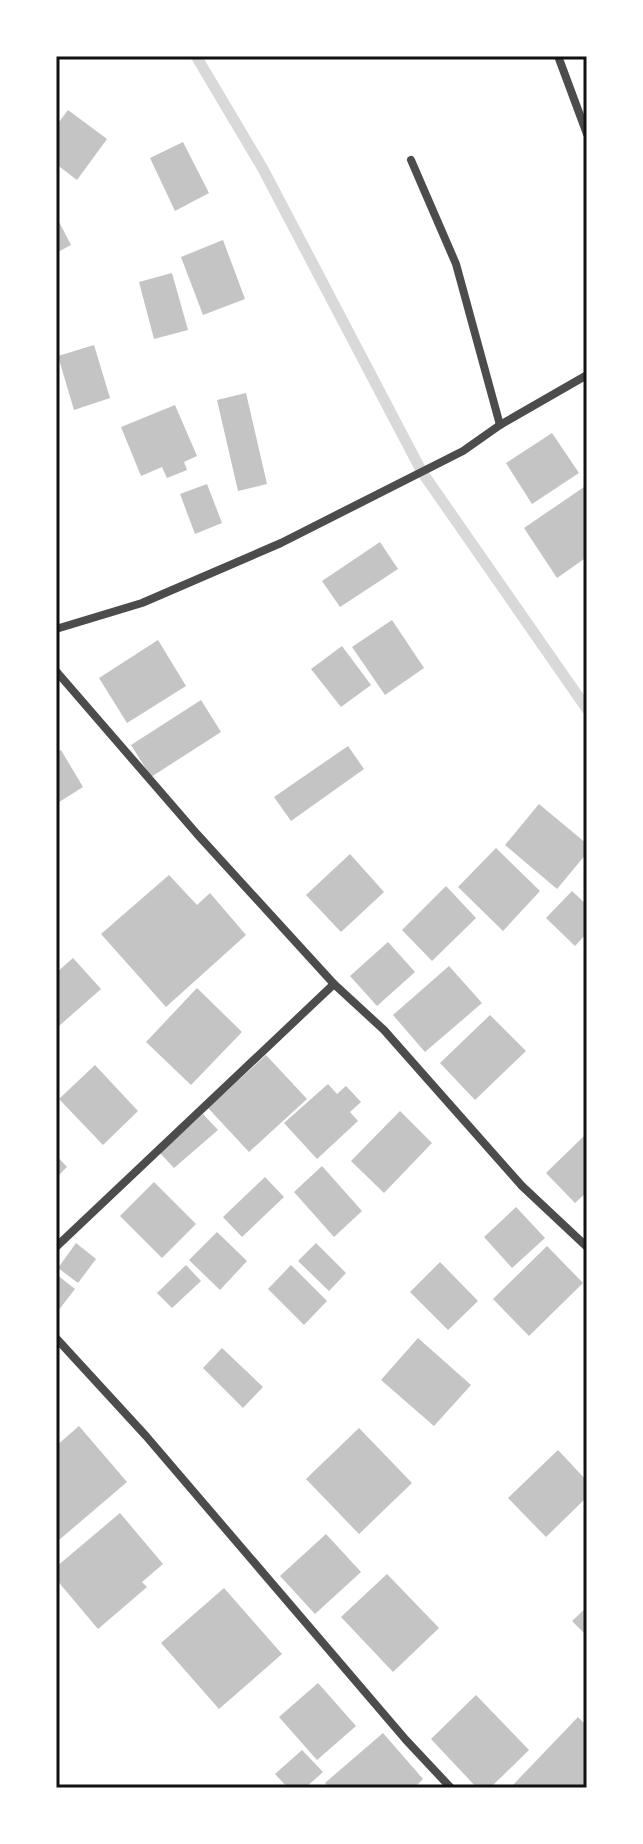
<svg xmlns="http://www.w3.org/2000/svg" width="643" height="1844" font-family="'Archivo Narrow',sans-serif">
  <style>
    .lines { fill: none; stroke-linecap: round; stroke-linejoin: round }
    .stream { stroke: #d9d9d9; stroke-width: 11 }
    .building { fill: #c4c4c4 }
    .minor { stroke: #4c4c4c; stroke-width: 8 }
    .neatline { fill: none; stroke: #111; stroke-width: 3 }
  </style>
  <rect width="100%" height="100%" fill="#fff"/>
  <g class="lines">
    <path class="stream" d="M196 56 263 169 422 472 587 709"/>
  </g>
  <g class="building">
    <path d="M68 110 107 139 77 180 56 164V126Z"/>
    <path d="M183 142 209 193 175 211 150 158Z"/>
    <path d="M56 216 71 245 56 253Z"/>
    <path d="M223 240 245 299 203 315 181 257Z"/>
    <path d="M172 273 188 330 154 339 139 282Z"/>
    <path d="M94 345 110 398 74 410 58 356Z"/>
    <path d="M246 393 267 484 238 491 217 400Z"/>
    <path d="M175 405 197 456 184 462 187 470 167 478 162 467 141 476 121 427Z"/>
    <path d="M552 433 579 473 532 504 506 463Z"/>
    <path d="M207 484 222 523 195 534 180 494Z"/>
    <path d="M587 485V557L557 578 524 528Z"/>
    <path d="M380 542 398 569 340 607 322 581Z"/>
    <path d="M392 620 424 668 385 695 352 647Z"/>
    <path d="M158 640 186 686 127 723 99 678Z"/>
    <path d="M342 646 371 685 341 707 311 669Z"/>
    <path d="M201 700 221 732 151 777 131 745Z"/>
    <path d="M348 746 364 769 291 821 274 797Z"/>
    <path d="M61 750 83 787 56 804V753Z"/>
    <path d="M539 804 587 844V853L557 889 505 845Z"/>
    <path d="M496 848 540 891 503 931 458 887Z"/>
    <path d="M350 854 384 892 341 932 306 895Z"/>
    <path d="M169 875 197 905 210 893 246 935 166 1007 101 934Z"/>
    <path d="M446 886 476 918 432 961 402 930Z"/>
    <path d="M572 891 587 905V933L575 946 546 918Z"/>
    <path d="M388 942 415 972 377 1006 350 976Z"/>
    <path d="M73 958 101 989 59 1026 56 1023V973Z"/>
    <path d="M449 966 482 1003 425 1052 393 1015Z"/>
    <path d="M197 988 242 1032 191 1085 146 1042Z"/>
    <path d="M490 1015 526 1051 475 1100 440 1063Z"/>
    <path d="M266 1055 307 1099 249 1152 208 1108Z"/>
    <path d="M95 1065 138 1111 103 1145 59 1099Z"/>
    <path d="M328 1084 337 1094 346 1086 361 1102 350 1112 358 1121 317 1159 284 1123Z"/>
    <path d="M400 1111 432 1143 384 1193 351 1161Z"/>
    <path d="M203 1114 218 1130 174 1168 160 1153Z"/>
    <path d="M584 1136 587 1139V1192L575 1203 546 1173Z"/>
    <path d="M56 1155 67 1167 56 1178Z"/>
    <path d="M322 1166 362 1211 334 1237 294 1192Z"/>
    <path d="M265 1177 284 1197 242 1237 223 1217Z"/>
    <path d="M154 1182 196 1224 162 1258 120 1216Z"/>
    <path d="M516 1207 545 1238 512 1268 484 1237Z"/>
    <path d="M217 1232 247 1261 220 1290 189 1260Z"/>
    <path d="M76 1243 96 1259 78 1283 58 1268Z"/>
    <path d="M316 1243 346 1273 329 1291 298 1261Z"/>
    <path d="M547 1246 583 1283 529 1336 493 1299Z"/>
    <path d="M440 1262 478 1301 448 1330 410 1292Z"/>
    <path d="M186 1265 201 1281 172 1308 157 1293Z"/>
    <path d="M291 1265 327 1301 304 1325 268 1289Z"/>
    <path d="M56 1274 75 1289 58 1311 56 1309Z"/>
    <path d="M418 1338 471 1385 434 1426 381 1380Z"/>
    <path d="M222 1348 263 1387 243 1408 203 1368Z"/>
    <path d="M79 1426 127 1482 59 1540 56 1537V1446Z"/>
    <path d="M359 1428 412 1483 359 1534 306 1479Z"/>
    <path d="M558 1450 587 1481V1497L546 1537 508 1498Z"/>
    <path d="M120 1513 163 1564 142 1582 147 1587 98 1629 56 1579V1567Z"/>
    <path d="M326 1534 361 1572 315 1614 280 1576Z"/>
    <path d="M387 1574 439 1628 393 1672 341 1617Z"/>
    <path d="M224 1588 282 1654 219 1709 161 1643Z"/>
    <path d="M587 1607V1636L572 1621Z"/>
    <path d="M318 1683 356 1726 317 1760 279 1717Z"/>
    <path d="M476 1695 529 1750 490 1788H477L431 1739Z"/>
    <path d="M578 1717 587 1726V1788H513L512 1786Z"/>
    <path d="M383 1733 423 1779 414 1788H329L325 1783Z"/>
    <path d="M302 1750 323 1772 305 1788H288L275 1774Z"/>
  </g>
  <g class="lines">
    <g class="minor">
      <path d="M558 56 587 134"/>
      <path d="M411 160 456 264 500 425"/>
      <path d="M56 629 142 603 281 543 463 451 500 425 587 375"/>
      <path d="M56 671 197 834 334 984"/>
      <path d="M56 1247 334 984 384 1030 522 1186 587 1247"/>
      <path d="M56 1338 146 1436 406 1740 451 1788"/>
    </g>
  </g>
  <rect width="643" height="1844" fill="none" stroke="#ffffff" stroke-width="116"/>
  <rect x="58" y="58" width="527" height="1728" class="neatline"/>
</svg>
